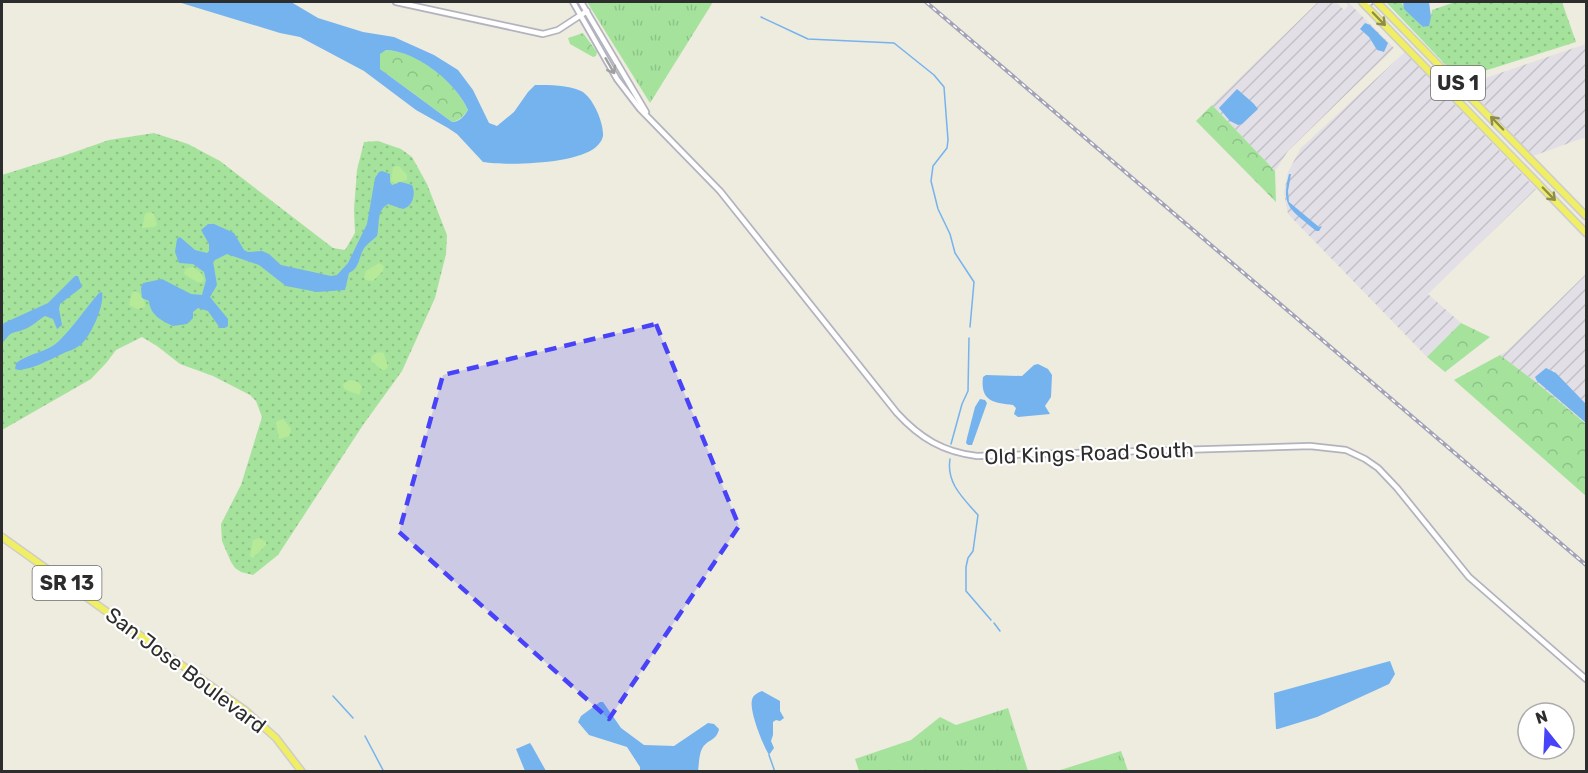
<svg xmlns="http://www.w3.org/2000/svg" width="1588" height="773" font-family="Rubik,sans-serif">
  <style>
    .industrial { fill: url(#industrial-furrows); fill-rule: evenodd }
    .grass { fill: url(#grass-dots) }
    .forest { fill: url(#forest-crowns) }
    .park { fill: url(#park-tufts) }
    .pitch { fill: #b6ea99 }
    .water { fill: #74b3ee; fill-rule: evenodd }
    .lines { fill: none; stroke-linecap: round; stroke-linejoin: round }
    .stream { stroke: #74b3ee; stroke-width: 1.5 }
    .minor-casing { stroke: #b3b3c0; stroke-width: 8 }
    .major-casing { stroke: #cdcdcd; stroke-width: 9 }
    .minor { stroke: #fff; stroke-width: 4.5 }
    .major { stroke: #f0ee62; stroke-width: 6 }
    .rail-casing { stroke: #a3a2b6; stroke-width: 4 }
    .rail { stroke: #fff; stroke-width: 1.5; stroke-dasharray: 4.5; stroke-linecap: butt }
    .oneway { stroke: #8e8e48 }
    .oneway2 { stroke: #a0a0a0 }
    .marked { fill: #4842f8; fill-opacity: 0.2; stroke: #4842f8; stroke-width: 4.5; stroke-dasharray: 12 8; stroke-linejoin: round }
    .labels { text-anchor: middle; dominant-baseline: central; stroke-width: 4.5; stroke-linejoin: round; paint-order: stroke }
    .shield { fill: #fff; stroke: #6c6c6c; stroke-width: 1.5 }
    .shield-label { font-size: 20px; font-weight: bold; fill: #2d2d2d }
    .street-label { font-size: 21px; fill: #2d2d2d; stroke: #fff }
  </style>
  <defs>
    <pattern id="industrial-furrows" width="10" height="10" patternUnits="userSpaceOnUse" patternTransform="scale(1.5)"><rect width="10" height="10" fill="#e3dfe7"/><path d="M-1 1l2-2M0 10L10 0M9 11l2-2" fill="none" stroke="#c3c0c6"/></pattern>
    <pattern id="grass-dots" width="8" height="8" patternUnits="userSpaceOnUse" patternTransform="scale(1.5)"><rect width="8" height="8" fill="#a5e39d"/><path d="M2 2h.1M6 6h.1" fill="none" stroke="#8ec388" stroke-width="1.8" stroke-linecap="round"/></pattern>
    <pattern id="forest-crowns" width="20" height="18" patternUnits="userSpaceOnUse" patternTransform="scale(1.5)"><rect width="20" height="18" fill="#a5e39d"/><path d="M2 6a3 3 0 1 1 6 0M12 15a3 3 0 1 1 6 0" fill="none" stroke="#8ec388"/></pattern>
    <pattern id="park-tufts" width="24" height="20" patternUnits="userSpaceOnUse" patternTransform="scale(1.5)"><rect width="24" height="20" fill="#a5e39d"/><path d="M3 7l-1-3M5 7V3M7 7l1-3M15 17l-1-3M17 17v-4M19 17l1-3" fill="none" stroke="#8ec388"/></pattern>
  </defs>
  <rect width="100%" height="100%" fill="#eeebdf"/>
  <g class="industrial">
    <path d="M1318 2H1336L1344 10 1348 6 1347 2H1348L1394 48 1288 151 1275 171 1212 105ZM1360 29 1378 35 1386 41 1385 51 1381 52 1377 50 1369 37Z"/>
    <path d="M1586 44V137L1533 156 1468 88 1474 82Z"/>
    <path d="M1405 52 1536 189 1428 294 1461 323 1427 357 1288 214 1284 193 1288 172 1301 148Z"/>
    <path d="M1586 274V404L1553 370 1535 378 1586 424 1537 383 1500 355 1507 351Z"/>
  </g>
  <g class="grass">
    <path d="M1386 2H1403L1402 4 1423 27H1425L1431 17 1432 10 1455 2H1562L1576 42 1459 79Z"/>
    <path d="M154 133 188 144 220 161 333 248 345 250 355 233 354 209 357 170 364 142 378 141 401 149 412 157 427 184 447 235 446 254 435 298 402 371 363 425 278 555 253 575 241 572 235 568 231 562 222 541 221 524 241 485 262 417 256 401 250 395 213 376 180 364 157 346 142 337 116 350 107 362 91 379 2 430V175L66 155 109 140Z"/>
  </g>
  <g class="forest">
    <path d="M583 33 597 52 596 56 593 57 570 44 568 38Z"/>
    <path d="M386 50C417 51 456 82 468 110 463 116 460 121 452 122L380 69V53Z"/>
    <path d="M1212 105 1275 171 1276 202 1196 121Z"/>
    <path d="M1461 323 1490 337 1445 372 1427 357Z"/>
    <path d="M1500 355 1537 383 1586 424V496L1454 380Z"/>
  </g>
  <g class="park">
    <path d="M587 2H713L650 103Z"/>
    <path d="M1008 708 1028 771H859L855 759 911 740 940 717 956 725Z"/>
    <path d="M1121 751 1128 771H1057Z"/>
  </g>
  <g class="pitch">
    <path d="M399 166 407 175V180L395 183 391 180 393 167Z"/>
    <path d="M150 212 154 214 157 225 154 227 142 228 145 214Z"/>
    <path d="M379 263 384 266 383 271 373 281 366 280 364 278 366 271Z"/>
    <path d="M193 267 201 273 204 279 202 282H197L184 274 185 269Z"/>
    <path d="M135 291C140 292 146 302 145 307L137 309 129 305 132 293Z"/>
    <path d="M378 352 384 353 388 367 385 370H382L371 361 372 356Z"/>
    <path d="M350 380 358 382 362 387 359 395 344 389 343 384Z"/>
    <path d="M283 419 291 429 289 436 279 439 276 422Z"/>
    <path d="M259 538 266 542V545L253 558 250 556 253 540Z"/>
  </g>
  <g class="water">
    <path d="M178 2H291L318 18 363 32 394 37 434 55 458 70 473 90 489 123 497 126 514 112 528 92 535 85C550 85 568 85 581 91 593 97 604 123 603 136 602 141 599 144 596 147 577 164 508 166 483 162L457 134 448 128 416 110 364 71 300 37 280 33ZM386 50C416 51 456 82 468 110 464 116 460 122 452 122L380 69V54Z"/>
    <path d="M1403 2H1429L1431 17 1429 26 1423 27 1404 9Z"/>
    <path d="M1365 23 1370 25 1388 43 1384 52 1377 50 1369 37 1360 29Z"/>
    <path d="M1237 89 1253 103 1258 109 1242 124 1238 125 1230 121 1219 108Z"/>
    <path d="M382 171 390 174V182L392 185 401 182 412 185C416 194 413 206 403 209L388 204C376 211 380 224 377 236 373 240 368 243 365 247 358 256 361 267 349 273L345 290 317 292 286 286 259 265 227 254 213 261 217 285 210 297 228 319V326L225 328H220L208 311 198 308 193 312V318L187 324 173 326C162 321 150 315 149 301L142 298 141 288 143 283 162 279 191 294 202 295 206 280 204 272 193 264 179 263 175 252 177 239 180 237 195 250 207 253 209 251V244L201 230 208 224H214L234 233 244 250 248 252 262 251 269 254 281 265 331 276 337 275 348 263 367 224 375 178 379 172Z"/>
    <path d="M1289 174H1291L1288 191 1289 202 1319 227 1322 226 1319 231H1316C1292 210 1280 208 1289 174Z"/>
    <path d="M75 276H78L82 287 60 304 59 309 62 325 57 329 53 319 45 316C38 320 34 325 27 328 13 335 13 328 2 344V326L4 323 48 303Z"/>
    <path d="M102 292C105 305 90 339 79 346 74 350 67 351 62 354 47 361 35 368 19 370L15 369 16 363C29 353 48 352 59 341 74 326 85 309 99 293Z"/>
    <path d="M1038 364 1048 369 1052 375 1051 397 1045 406 1050 414 1018 417 1014 414 1016 408 1013 405C993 403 980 401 983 377L986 375 1022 376 1034 365Z"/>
    <path d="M1546 368 1556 373 1586 404V423L1537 381 1535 377Z"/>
    <path d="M980 399 985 400 987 403 972 445H968L966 443 967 438 975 407Z"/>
    <path d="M1390 661 1395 674 1389 684 1317 717 1278 729H1276L1274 693Z"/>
    <path d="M762 691 780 701V711L784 718 780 721 776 720 773 722V735L771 741 774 748 769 755C763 745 749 711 752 700 753 695 757 693 762 691Z"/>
    <path d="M600 702H603L621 728 644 745 674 746 708 723 714 724 719 729C717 740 709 739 703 747 699 753 699 764 698 771H640V767L627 747 589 735 578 722 581 716Z"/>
    <path d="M530 743 532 746 546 771H525L516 749Z"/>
  </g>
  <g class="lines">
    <g class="stream">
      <path d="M761 17 808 39 894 43 934 75 944 87 948 140 947 148 933 166 931 181 938 209 950 234 955 253 974 282 970 327"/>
      <path d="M951 444 962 404 968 391 969 338"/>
      <path d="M950 459C946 483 963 498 978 515L973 551 968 558 966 567V591L991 620"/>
      <path d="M994 623 1000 631"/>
      <path d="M333 696 353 718"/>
      <path d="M365 736 384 772"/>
      <path d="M769 755 775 772"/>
    </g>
    <defs>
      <g id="minor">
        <path d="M396 2 543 34 558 30 587 11"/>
        <path d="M573 2 617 79 640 109 720 191 897 413C920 438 943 452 977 456L1310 446 1346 450 1365 459 1378 468 1397 488 1469 577 1586 679"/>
        <path d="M581 2 646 112"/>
        <path d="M1364 4 1370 2"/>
      </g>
      <g id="major">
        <path d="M1362 2 1586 233"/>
        <path d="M1377 2 1586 216"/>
        <path d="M2 537 246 711 276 738 302 772"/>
      </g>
    </defs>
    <use href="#minor" class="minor-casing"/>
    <use href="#major" class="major-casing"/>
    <use href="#minor" class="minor"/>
    <use href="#major" class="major"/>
    <defs>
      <path id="rail" d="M926 2 1586 565"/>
    </defs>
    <use href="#rail" class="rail-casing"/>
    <use href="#rail" class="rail"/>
  </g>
  <defs><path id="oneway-shaft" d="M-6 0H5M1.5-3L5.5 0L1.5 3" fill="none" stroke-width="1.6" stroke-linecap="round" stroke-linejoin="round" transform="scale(1.5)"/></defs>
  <g class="oneway">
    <use href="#oneway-shaft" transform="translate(1379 19) rotate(46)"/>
    <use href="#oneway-shaft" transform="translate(1497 123) rotate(-134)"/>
    <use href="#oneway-shaft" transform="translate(1549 194) rotate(46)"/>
  </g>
  <use class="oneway2" href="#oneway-shaft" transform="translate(610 66) rotate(60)"/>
  <path class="marked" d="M656 324 739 526 609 719 399 532 443 375Z"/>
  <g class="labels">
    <g class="shield">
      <rect x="1431" y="66" width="54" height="34" rx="4.5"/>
      <rect x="32.5" y="566" width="69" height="34" rx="4.5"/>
    </g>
    <g class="shield-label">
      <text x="1458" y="83">US 1</text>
      <text x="67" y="583">SR 13</text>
    </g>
    <g class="street-label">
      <text transform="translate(1089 453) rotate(-2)">Old Kings Road South</text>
      <text transform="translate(186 670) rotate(37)">San Jose Boulevard</text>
    </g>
  </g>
  <rect width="1588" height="773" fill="none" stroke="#2d2d2d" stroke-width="6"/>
  <g transform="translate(1546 731) rotate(342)"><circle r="28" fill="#ffffff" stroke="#ababab" stroke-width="1.5"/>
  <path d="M0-4.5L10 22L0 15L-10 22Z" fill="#4842f8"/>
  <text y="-9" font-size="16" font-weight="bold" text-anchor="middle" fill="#2d2d2d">N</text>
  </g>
</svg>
